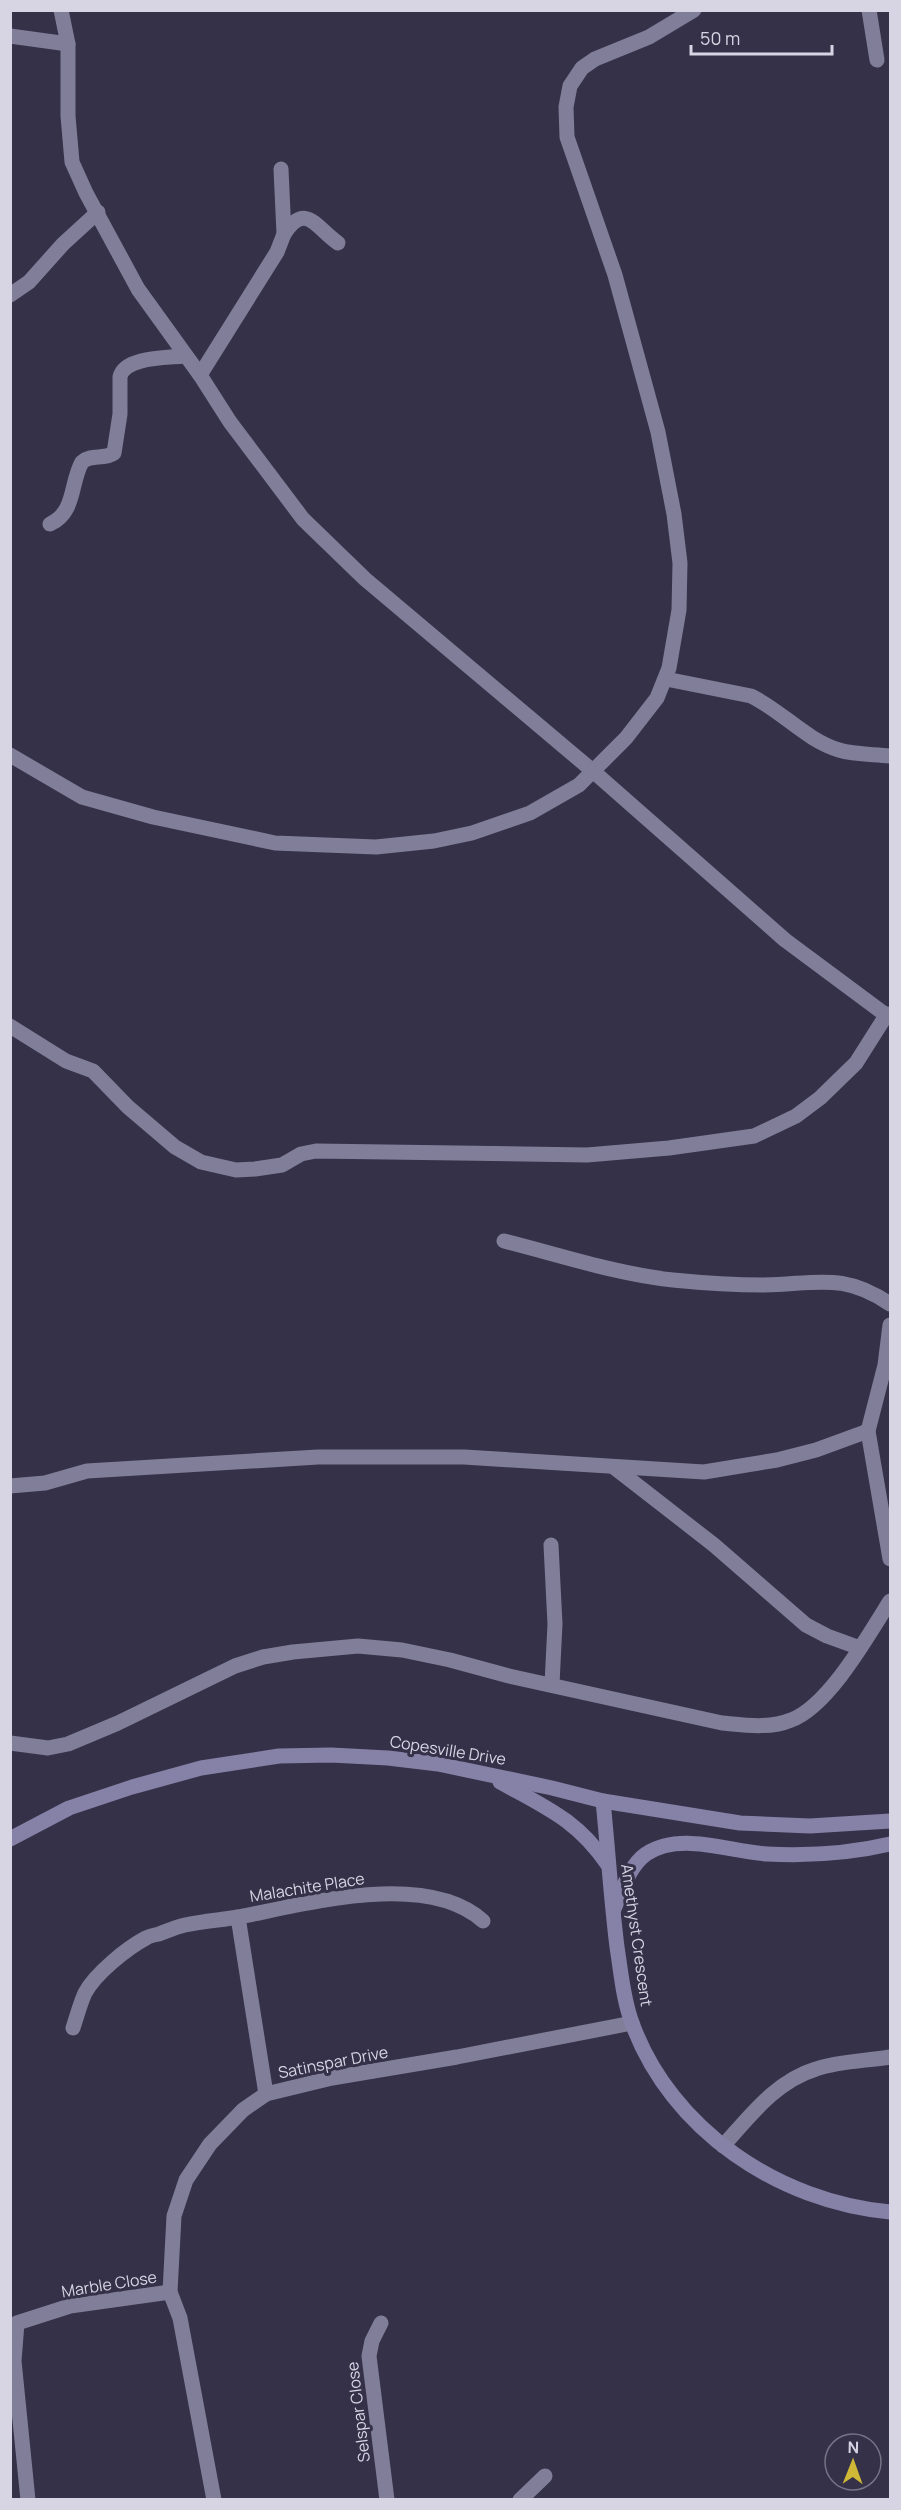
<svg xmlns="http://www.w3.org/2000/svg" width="901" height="2510" font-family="Manrope,sans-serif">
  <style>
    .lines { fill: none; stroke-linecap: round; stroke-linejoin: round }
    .street { stroke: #817e99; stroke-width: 15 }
    .secondary { stroke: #8681a6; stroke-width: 15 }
    .labels { text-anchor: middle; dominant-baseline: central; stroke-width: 6; stroke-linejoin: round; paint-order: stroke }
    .street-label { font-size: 16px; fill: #d7d5e4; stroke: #353149 }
  </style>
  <rect width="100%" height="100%" fill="#353149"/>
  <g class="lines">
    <g class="street">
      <path d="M61 10 68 44V116L72 162 86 193 138 289 200 375 230 422 303 519 365 579 594 772 785 940 890 1018"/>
      <path d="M869 10 877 60"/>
      <path d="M10 36 68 44"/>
      <path d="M284 234C306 201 316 228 338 243"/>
      <path d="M10 295 29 282 63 244 98 212"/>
      <path d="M200 375 277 252 284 234 281 169"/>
      <path d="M50 524C76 512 70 483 82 462 91 454 104 460 114 453L120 414V377C124 357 166 358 184 356"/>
      <path d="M666 679 751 696C782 711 806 740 839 750 855 755 874 754 890 756"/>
      <path d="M10 755 82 797 153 817 275 843 376 847 434 841 472 833 530 813 579 785 626 738 657 698 669 668 679 610 680 563 674 514 658 432 615 275 567 137 566 107 570 86 582 68 595 59 649 37 694 10"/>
      <path d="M10 1026 66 1061 93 1071 128 1107 175 1147 201 1162 236 1170 255 1169 282 1165 301 1154 316 1151 587 1155 669 1148 754 1136 796 1116 820 1098 856 1063 887 1014"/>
      <path d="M504 1241C560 1255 616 1274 673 1280 703 1283 733 1285 764 1285 817 1284 843 1272 890 1304"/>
      <path d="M890 1325 885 1365 868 1431 890 1559"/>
      <path d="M615 1468 714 1545 806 1625 827 1636 860 1648"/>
      <path d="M10 1486 45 1483 87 1471 318 1457H464L704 1472 777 1460 816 1450 868 1431"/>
      <path d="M551 1545 555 1624 552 1684"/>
      <path d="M10 1743 48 1748 68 1744 118 1723 235 1666 263 1657 293 1652 358 1646 402 1650 450 1660 509 1676 722 1723C744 1725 770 1729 791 1720 829 1706 869 1634 890 1601"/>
      <path d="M238 1917 266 2094"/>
      <path d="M73 2028C77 2016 80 2004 85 1993 95 1974 127 1948 146 1938 149 1936 154 1935 159 1934 167 1931 176 1927 185 1925 203 1921 221 1920 239 1917 306 1904 426 1870 483 1921"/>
      <path d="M723 2146C750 2116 776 2081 816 2069 840 2061 866 2061 890 2057"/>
      <path d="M381 2323 372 2341 369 2356 387 2500"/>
      <path d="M28 2500 14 2361 17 2323 70 2306 170 2292"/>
      <path d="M214 2500 180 2318 170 2292 174 2216 186 2180 210 2144 243 2110 266 2094 332 2078 457 2057 632 2023"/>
      <path d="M520 2500 545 2476"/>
    </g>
    <g class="secondary">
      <path d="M500 1782C547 1808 577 1820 608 1865"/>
      <path d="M603 1801C608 1850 611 1899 617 1947 621 1972 623 1999 632 2023 671 2130 779 2202 890 2212"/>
      <path d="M10 1839 69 1808 132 1787 201 1768 279 1756 331 1755 388 1758 438 1764 552 1788 603 1801 740 1823 810 1826 890 1821"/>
      <path d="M614 1909C622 1891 629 1866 646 1854 681 1831 729 1852 767 1854 807 1856 852 1853 890 1844"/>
    </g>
  </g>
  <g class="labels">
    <g class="street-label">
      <text transform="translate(448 1750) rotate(9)">Copesville Drive</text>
      <text transform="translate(307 1887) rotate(-9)">Malachite Place</text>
      <text transform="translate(637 1935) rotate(82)">Amethyst Crescent</text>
      <text transform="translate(333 2062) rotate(-11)">Satinspar Drive</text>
      <text transform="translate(109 2284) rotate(-9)">Marble Close</text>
      <text transform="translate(358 2412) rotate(-97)">Selspar Close</text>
    </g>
  </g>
  <rect width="901" height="2510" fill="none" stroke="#d7d5e4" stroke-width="24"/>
  <g transform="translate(853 2462) rotate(1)"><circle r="28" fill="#353149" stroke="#767387" stroke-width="1.5"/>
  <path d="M0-4.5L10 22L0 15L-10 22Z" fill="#d0b837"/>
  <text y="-9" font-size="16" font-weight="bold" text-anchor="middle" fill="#d7d5e4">N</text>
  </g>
  <path d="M691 45v9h141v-9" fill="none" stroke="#d7d5e4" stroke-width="3"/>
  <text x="700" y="45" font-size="18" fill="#d7d5e4" stroke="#353149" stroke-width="4.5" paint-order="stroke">50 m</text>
</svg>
